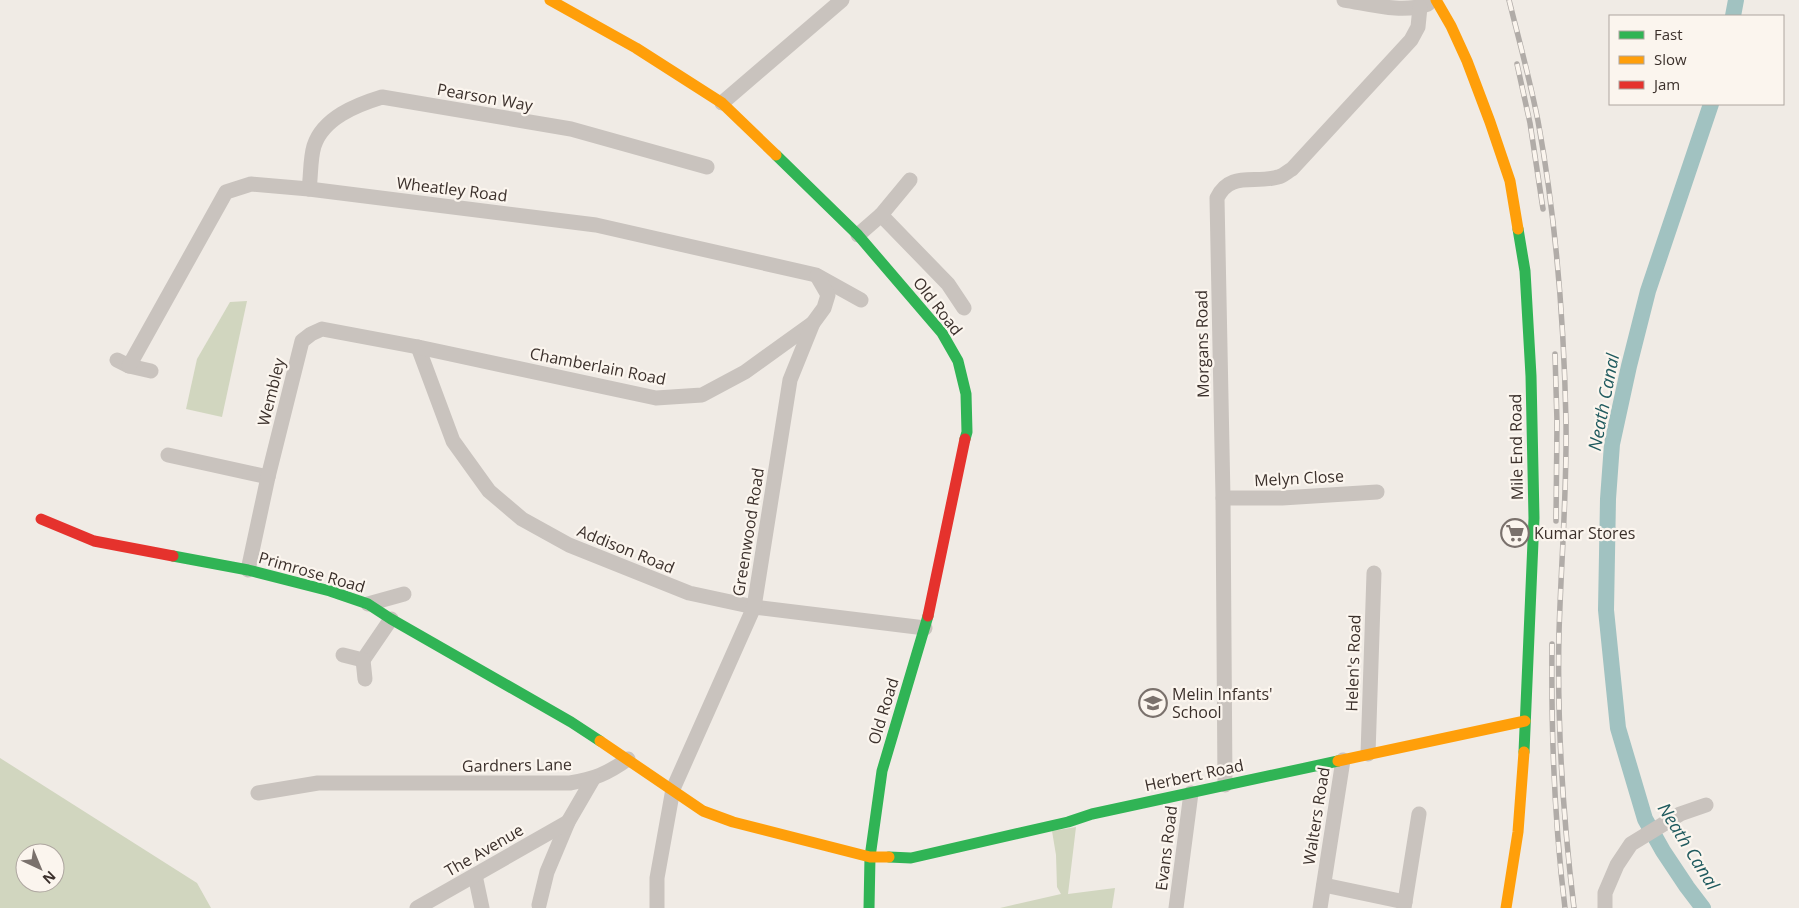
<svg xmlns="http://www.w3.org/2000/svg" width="1799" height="908" font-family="'Open Sans',sans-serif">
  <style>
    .green { fill: #d1d6bf; fill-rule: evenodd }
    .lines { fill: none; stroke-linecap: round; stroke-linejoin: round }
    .canal { stroke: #a1c2c1; stroke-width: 16 }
    .street { stroke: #c9c3be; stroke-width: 15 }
    .fast { stroke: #30b455; stroke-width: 11 }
    .slow { stroke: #ff9f0a; stroke-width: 11 }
    .jam { stroke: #e5322d; stroke-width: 11 }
    .rail-casing { stroke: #b1aca8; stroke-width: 5.5 }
    .rail { stroke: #fbf5ee; stroke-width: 4; stroke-dasharray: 11; stroke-linecap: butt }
    .labels { text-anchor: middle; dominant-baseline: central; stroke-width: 4.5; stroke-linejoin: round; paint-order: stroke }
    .street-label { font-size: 16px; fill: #3b302b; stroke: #fbf5ee }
    .poi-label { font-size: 16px; fill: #3b302b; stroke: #fbf5ee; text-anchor: start }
    .water-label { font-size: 18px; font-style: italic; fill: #1f5a5e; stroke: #fbf5ee }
  </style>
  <rect width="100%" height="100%" fill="#f0ebe5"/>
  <g class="green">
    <path d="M247 301 222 417 186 409 197 359 230 302Z"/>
    <path d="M0 758 197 883 211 908H0ZM25 853H55V883H25Z"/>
    <path d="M1076 827 1068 894 1115 888 1112 908H1000L1061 894 1057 887 1056 855 1052 831Z"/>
  </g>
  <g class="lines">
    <g class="canal">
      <path d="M1733 16 1736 0"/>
      <path d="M1703 908 1687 887 1663 851 1645 819 1618 728 1606 610 1608 499 1612 444 1629 366 1648 291 1711 104"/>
    </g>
    <g class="street">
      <path d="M1344 0C1370 4 1403 14 1428 4"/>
      <path d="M722 103 842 0"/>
      <path d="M309 189C311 176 310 159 314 146 323 118 356 105 382 97L571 129 707 167"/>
      <path d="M881 215 948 284 964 308"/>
      <path d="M858 235 881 215 910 180"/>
      <path d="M418 347 453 441 489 491 522 519 569 545 689 593 754 607 925 628"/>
      <path d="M117 360 129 366 151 371"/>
      <path d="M129 366 226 192 251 184 309 189 596 225 816 275 861 300"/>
      <path d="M168 455 268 477"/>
      <path d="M1223 498H1282L1377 492"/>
      <path d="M248 570 268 477 302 341 311 334 322 329 418 347 656 398 702 395 745 372 813 323"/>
      <path d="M368 604 404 594"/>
      <path d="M343 655 363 660 391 619"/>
      <path d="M363 660 365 679"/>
      <path d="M1368 754 1374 573"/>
      <path d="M1225 785 1223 498 1217 198C1230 171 1254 184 1278 177 1283 176 1288 171 1292 169L1411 40 1418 27 1420 7"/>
      <path d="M258 793 318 783H570C594 779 607 774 628 759"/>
      <path d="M475 875 482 908"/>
      <path d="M1324 885 1405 902"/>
      <path d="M539 905 547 872 568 822 593 779"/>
      <path d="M417 908 568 822"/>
      <path d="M657 908V878L673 789 754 607 790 380 813 323 824 308 828 295 817 276"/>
      <path d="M1176 908 1191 793"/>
      <path d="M1320 908 1343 760"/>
      <path d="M1404 908 1419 814"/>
      <path d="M1605 908V893L1617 865 1631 844 1680 814 1706 805"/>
    </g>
    <g class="fast">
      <path d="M776 155 858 235 942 333 958 361 966 394 967 432 965 439"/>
      <path d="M1518 229 1525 271 1531 376 1534 518 1524 752"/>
      <path d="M173 556 248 570 330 591 368 604 391 619 571 722 600 741"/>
      <path d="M889 857 911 858 1068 822 1092 814 1338 761"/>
      <path d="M869 908 870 857 882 771 928 616"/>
    </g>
    <g class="slow">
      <path d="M550 0 636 48 722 103 776 155"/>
      <path d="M1436 0 1451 26 1467 61 1490 122 1510 181 1518 229"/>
      <path d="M600 741 703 811 733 822 870 857H889"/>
      <path d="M1338 761 1525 721"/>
      <path d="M1506 908 1518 832 1524 752"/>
    </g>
    <g class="jam">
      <path d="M41 519 94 541 173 556"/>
      <path d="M928 616 965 439"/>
    </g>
    <defs>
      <g id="rail">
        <path d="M1509 0C1519 40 1530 80 1538 121 1556 219 1564 322 1566 422 1567 493 1561 563 1559 633 1557 725 1563 817 1574 908"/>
        <path d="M1517 64 1530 123 1543 209"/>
        <path d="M1555 354 1557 422 1556 521"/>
        <path d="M1552 644C1551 733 1554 819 1565 908"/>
      </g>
    </defs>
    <use href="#rail" class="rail-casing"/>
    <use href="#rail" class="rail"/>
  </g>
  <defs>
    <symbol id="supermarket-ring" viewBox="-11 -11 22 22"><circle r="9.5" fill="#fbf5ee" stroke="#7a716c" stroke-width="1.5"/><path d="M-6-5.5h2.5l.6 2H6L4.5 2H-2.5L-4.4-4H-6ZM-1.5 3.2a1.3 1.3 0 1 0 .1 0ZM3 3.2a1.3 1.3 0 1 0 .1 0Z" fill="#7a716c"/></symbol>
    <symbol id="school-ring" viewBox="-11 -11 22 22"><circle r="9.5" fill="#fbf5ee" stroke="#7a716c" stroke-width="1.5"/><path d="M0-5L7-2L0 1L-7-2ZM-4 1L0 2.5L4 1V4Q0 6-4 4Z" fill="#7a716c"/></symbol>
  </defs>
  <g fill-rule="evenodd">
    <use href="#supermarket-ring" x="1499" y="517" width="32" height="32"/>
    <use href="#school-ring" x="1137" y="687" width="32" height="32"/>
  </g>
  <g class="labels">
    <g class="street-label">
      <text transform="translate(485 97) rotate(10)">Pearson Way</text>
      <text transform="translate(452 189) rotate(7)">Wheatley Road</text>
      <text transform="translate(938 306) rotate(52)">Old Road</text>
      <text transform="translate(1202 344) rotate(-91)">Morgans Road</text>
      <text transform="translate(598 366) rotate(11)">Chamberlain Road</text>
      <text transform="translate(271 392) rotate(-76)">Wembley</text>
      <text transform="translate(1516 447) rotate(-91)">Mile End Road</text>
      <text transform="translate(1299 478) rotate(-3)">Melyn Close</text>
      <text transform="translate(748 532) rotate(-81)">Greenwood Road</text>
      <text transform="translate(626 549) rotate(22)">Addison Road</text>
      <text transform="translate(312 572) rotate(16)">Primrose Road</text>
      <text transform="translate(1353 663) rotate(-88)">Helen's Road</text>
      <text transform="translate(883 711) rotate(-73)">Old Road</text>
      <text transform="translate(517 765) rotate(-1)">Gardners Lane</text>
      <text transform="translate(1194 775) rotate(-12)">Herbert Road</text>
      <text transform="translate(1316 816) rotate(-81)">Walters Road</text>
      <text transform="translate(1166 848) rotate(-83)">Evans Road</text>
      <text transform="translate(484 850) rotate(-30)">The Avenue</text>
    </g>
    <g class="poi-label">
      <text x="1534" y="533">Kumar Stores</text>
      <text x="1172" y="694">Melin Infants'<tspan x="1172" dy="18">School</tspan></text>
    </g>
    <g class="water-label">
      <text transform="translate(1603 402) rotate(-79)">Neath Canal</text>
      <text transform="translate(1689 846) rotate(58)">Neath Canal</text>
    </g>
  </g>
  <rect x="1609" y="15" width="175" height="90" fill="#fbf5ee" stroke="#aea6a0"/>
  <rect x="1619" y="31" width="25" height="8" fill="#30b455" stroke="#aea6a0"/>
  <text x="1654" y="40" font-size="15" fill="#3b302b">Fast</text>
  <rect x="1619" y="56" width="25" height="8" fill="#ff9f0a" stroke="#aea6a0"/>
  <text x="1654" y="65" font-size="15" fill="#3b302b">Slow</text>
  <rect x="1619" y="81" width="25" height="8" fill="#e5322d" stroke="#aea6a0"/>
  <text x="1654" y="90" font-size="15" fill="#3b302b">Jam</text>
  <g transform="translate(40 868) rotate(136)"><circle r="24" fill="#fbf5ee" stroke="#aea6a0"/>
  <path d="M0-4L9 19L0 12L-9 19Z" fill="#7a716c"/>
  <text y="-8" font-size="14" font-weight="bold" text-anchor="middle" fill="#3b302b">N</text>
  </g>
</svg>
